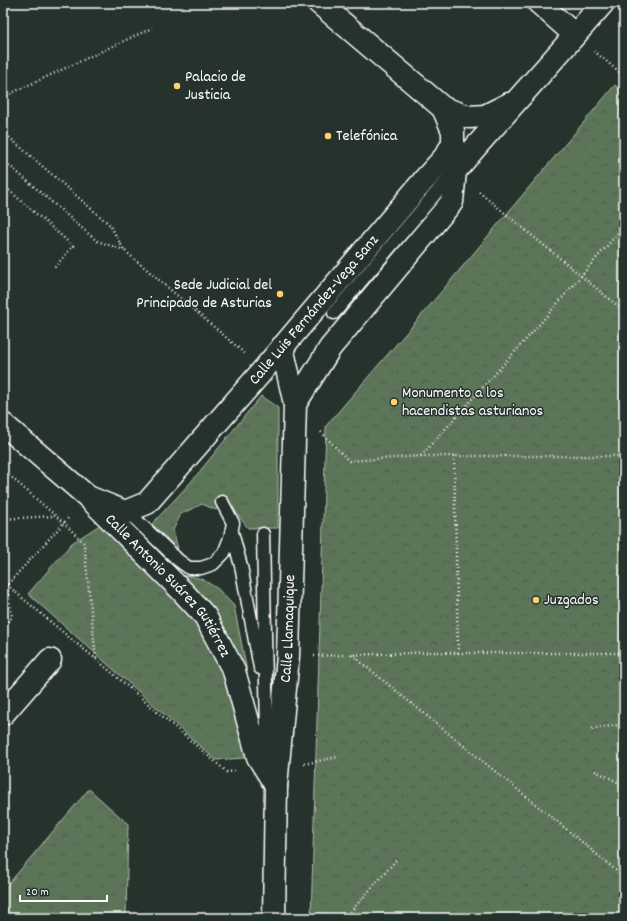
<svg xmlns="http://www.w3.org/2000/svg" width="627" height="921" font-family="Dekko,sans-serif">
  <style>
    .grass { fill: url(#grass-tufts); stroke: #aebaac }
    .park { fill: url(#park-crowns); stroke: #aebaac }
    .lines { fill: none; stroke-linecap: round; stroke-linejoin: round }
    .service-casing { stroke: #fff; stroke-width: 15 }
    .minor-casing { stroke: #fff; stroke-width: 25 }
    .path { stroke: #fff; stroke-width: 2.5; stroke-dasharray: 1 3; stroke-linecap: butt }
    .service { stroke: #26332d; stroke-width: 12 }
    .minor { stroke: #26332d; stroke-width: 22 }
    .poi-dot { fill: #ffd166; stroke: #26332d; stroke-width: 1.5 }
    .labels { text-anchor: middle; dominant-baseline: central; stroke-width: 3; stroke-linejoin: round; paint-order: stroke }
    .poi-label { font-size: 16px; fill: #fff; stroke: #26332d; text-anchor: start }
    .street-label { font-size: 16px; fill: #fff; stroke: #26332d }
  </style>
  <defs>
    <pattern id="grass-tufts" width="24" height="20" patternUnits="userSpaceOnUse"><rect width="24" height="20" fill="#5c7458"/><path d="M3 7l-1-3M5 7V3M7 7l1-3M15 17l-1-3M17 17v-4M19 17l1-3" fill="none" stroke="#525c51"/></pattern>
    <pattern id="park-crowns" width="20" height="18" patternUnits="userSpaceOnUse"><rect width="20" height="18" fill="#5c7458"/><path d="M2 6a3 3 0 1 1 6 0M12 15a3 3 0 1 1 6 0" fill="none" stroke="#525c51"/></pattern>
  </defs>
  <rect width="100%" height="100%" fill="#26332d"/>
  <filter id="ink" filterUnits="userSpaceOnUse"><feTurbulence type="fractalNoise" baseFrequency=".025" numOctaves="2"/><feDisplacementMap in="SourceGraphic" scale="8" xChannelSelector="R" yChannelSelector="G"/><feConvolveMatrix kernelMatrix="1 2 1 2 8 2 1 2 1" color-interpolation-filters="sRGB"/></filter>
  <g filter="url(#ink)">
    <g class="grass">
      <path d="M261 396 278 408V528H248L237 514 227 496 216 510 202 504 181 514 173 530 178 549 152 524 191 482Z"/>
      <path d="M109 519 205 616 258 757 216 760 28 594 72 543Z"/>
      <path d="M185 575 202 579 218 589 234 606 246 666V684L222 625 190 586Z"/>
      <path d="M89 789 128 824 126 917 3 915V888L4 889Z"/>
    </g>
    <path class="park" d="M615 85 624 93V918H311L326 426 431 304Z"/>
    <g class="lines">
      <defs>
        <g id="service">
          <path d="M334 313 452 174"/>
          <path d="M127 511 178 560 189 568H201L213 564 224 553 230 538 233 523 222 502"/>
          <path d="M232 532 241 566 260 668"/>
          <path d="M263 534 267 733 271 761"/>
        </g>
        <g id="minor">
          <path d="M319 3 443 108 469 117 485 116 509 104"/>
          <path d="M539 3 575 35"/>
          <path d="M282 347 295 404"/>
          <path id="s1" d="M3 424 88 497 182 591 205 616 234 671 258 757 276 786"/>
          <path id="s2" d="M88 497 125 512 147 503 258 376 424 180 444 158 453 144V131L443 108"/>
          <path d="M3 714 50 660"/>
          <path id="s3" d="M274 918 276 786 288 656 295 404 330 348 452 202 455 171 480 142 575 35 603 3"/>
        </g>
      </defs>
      <use href="#service" class="service-casing"/>
      <use href="#minor" class="minor-casing"/>
      <g class="path">
        <path d="M594 51 624 76"/>
        <path d="M3 97 152 28"/>
        <path d="M3 132 110 225 124 250 242 351 244 353"/>
        <path d="M3 160 97 241 124 250"/>
        <path d="M3 185 73 246 54 268"/>
        <path d="M479 192 624 311"/>
        <path d="M321 432 349 461 421 456H624"/>
        <path d="M421 456 538 326 624 226"/>
        <path d="M454 456 458 653"/>
        <path d="M3 470 64 523 84 543 96 659"/>
        <path d="M3 519 54 516"/>
        <path d="M3 584 7 585 71 639 96 659 227 772 236 771"/>
        <path d="M3 628 12 617 7 585 70 516"/>
        <path d="M352 655 571 833 624 877"/>
        <path d="M314 656 438 652 458 653H624"/>
        <path d="M592 729 624 724"/>
        <path d="M304 764 337 757"/>
        <path d="M595 771 624 785"/>
        <path d="M345 918 397 859"/>
      </g>
      <use href="#service" class="service"/>
      <use href="#minor" class="minor"/>
    </g>
  </g>
  <g class="poi-dot">
    <circle cx="177" cy="86" r="4"/>
    <circle cx="328" cy="136" r="4"/>
    <circle cx="280" cy="294" r="4"/>
    <circle cx="394" cy="402" r="4"/>
    <circle cx="536" cy="600" r="4"/>
  </g>
  <g class="labels">
    <g class="poi-label">
      <text x="185" y="77">Palacio de<tspan x="185" dy="18">Justicia</tspan></text>
      <text x="336" y="136">Telefónica</text>
      <text x="272" y="285" text-anchor="end">Sede Judicial del<tspan x="272" dy="18">Principado de Asturias</tspan></text>
      <text x="402" y="393">Monumento a los<tspan x="402" dy="18">hacendistas asturianos</tspan></text>
      <text x="544" y="600">Juzgados</text>
    </g>
    <g class="street-label">
      <text stroke="none"><textPath href="#s2" startOffset="319">Calle Luis Fernández-Vega Sanz</textPath></text>
      <text stroke="none"><textPath href="#s1" startOffset="232">Calle Antonio Suárez Gutiérrez</textPath></text>
      <text stroke="none"><textPath href="#s3" startOffset="290">Calle Llamaquique</textPath></text>
    </g>
  </g>
  <rect width="627" height="921" fill="none" stroke="#26332d" stroke-width="16"/>
  <rect x="8" y="8" width="611" height="905" fill="none" stroke="#fff" stroke-width="1.5" filter="url(#ink)"/>
  <path d="M20 895v6h87v-6" fill="none" stroke="#ffffff" stroke-width="2"/>
  <text x="26" y="895" font-size="12" fill="#ffffff" stroke="#26332d" stroke-width="3" paint-order="stroke">20 m</text>
</svg>
